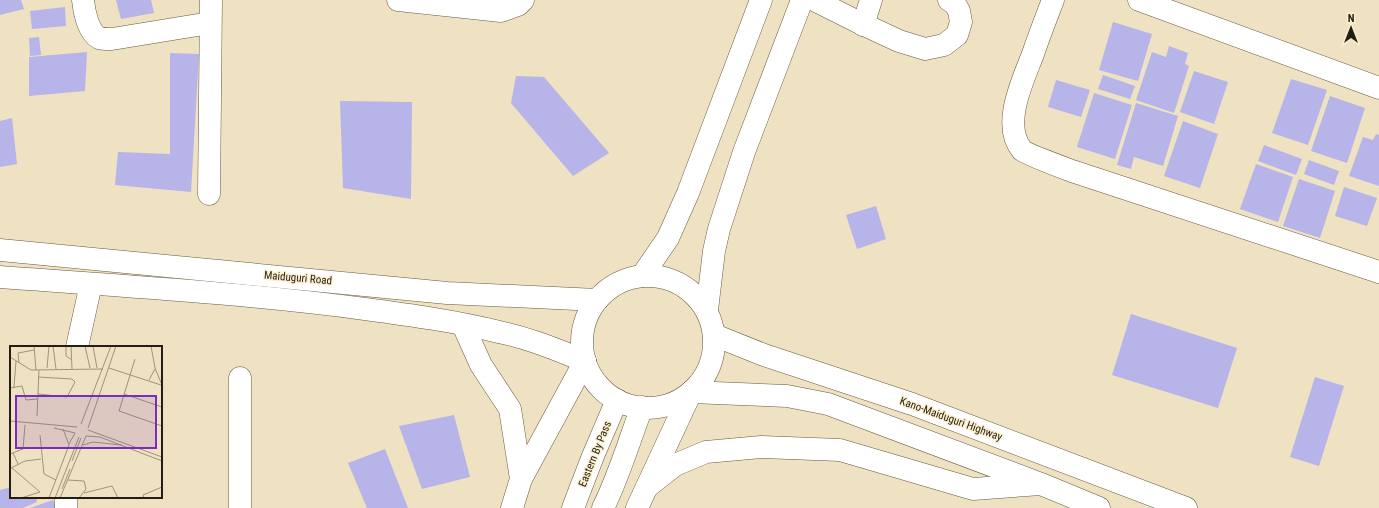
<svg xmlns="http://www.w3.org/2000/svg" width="1379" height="508" font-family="'Roboto Condensed',sans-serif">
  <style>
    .building { fill: #b6b4e9 }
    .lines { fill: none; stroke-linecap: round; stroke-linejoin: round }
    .minor-casing { stroke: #665b3f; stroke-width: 23 }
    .major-casing { stroke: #665b3f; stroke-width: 23 }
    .highway-casing { stroke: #665b3f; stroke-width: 23 }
    .minor { stroke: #fff; stroke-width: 22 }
    .major { stroke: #fff; stroke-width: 22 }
    .highway { stroke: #fff; stroke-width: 22 }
    .labels { text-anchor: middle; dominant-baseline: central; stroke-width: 3; stroke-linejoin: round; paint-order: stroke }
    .street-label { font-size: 11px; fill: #231e13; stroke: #fcefcf }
    .inset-road { fill: none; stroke: #9d947c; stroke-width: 1 }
    .view { fill: #7b2cbf; fill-opacity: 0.15; stroke: #7b2cbf; stroke-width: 2 }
    .inset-edge { fill: none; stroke: #231e13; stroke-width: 2 }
  </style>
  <rect width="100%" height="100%" fill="#eee2c2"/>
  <g class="building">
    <path d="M0 0H21L24 9 0 15Z"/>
    <path d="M116 0H151L154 13 121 19Z"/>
    <path d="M65 7 66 26 32 29 30 11Z"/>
    <path d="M1113 22 1152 34 1138 81 1099 70Z"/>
    <path d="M39 37 41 55 30 56 29 38Z"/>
    <path d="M1169 46 1188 53 1185 64 1189 66 1174 113 1136 100 1152 52 1166 57Z"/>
    <path d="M87 52 85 91 29 96V57Z"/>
    <path d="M170 53 199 54 191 192 115 185 118 152 170 154Z"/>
    <path d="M1194 71 1228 82 1214 124 1180 112Z"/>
    <path d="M1103 75 1135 86 1130 99 1098 89Z"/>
    <path d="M516 76 544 77 609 153 573 176 511 103Z"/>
    <path d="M1291 79 1327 90 1308 145 1272 133Z"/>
    <path d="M1056 80 1090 90 1081 117 1048 107Z"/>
    <path d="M1094 93 1132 105 1115 159 1077 147Z"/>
    <path d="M1330 96 1365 108 1347 163 1311 151Z"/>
    <path d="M340 101 412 102 411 199 343 188Z"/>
    <path d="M1136 103 1178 116 1163 166 1134 157 1131 169 1117 165Z"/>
    <path d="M12 118 17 164 0 167V121Z"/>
    <path d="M1183 121 1218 134 1200 188 1164 176Z"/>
    <path d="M1376 134 1379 135V186L1349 176 1363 137 1373 140Z"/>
    <path d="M1264 145 1302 159 1296 175 1258 161Z"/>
    <path d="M1309 160 1339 171 1334 185 1304 174Z"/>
    <path d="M1256 164 1293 177 1278 222 1240 209Z"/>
    <path d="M1299 179 1335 191 1320 238 1283 226Z"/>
    <path d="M1344 187 1377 198 1367 226 1335 216Z"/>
    <path d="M876 206 886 239 857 249 846 215Z"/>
    <path d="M1131 314 1237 348 1218 408 1112 375Z"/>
    <path d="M1315 377 1344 386 1319 466 1290 457Z"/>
    <path d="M454 415 470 477 422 489 399 426Z"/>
    <path d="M385 449 408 508H367L348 463Z"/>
    <path d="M11 487V497H36L37 502 23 508H0V490Z"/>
    <path d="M53 500 56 508H30Z"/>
  </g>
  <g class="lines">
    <defs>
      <g id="minor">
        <path d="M83 0C84 11 88 32 99 38 102 39 108 39 112 39L210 23"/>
        <path d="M398 0 501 11 518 5 523 0"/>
        <path d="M814 0 856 21 899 41 925 49 944 45 957 35 961 22 959 11 955 4 949 0"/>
        <path d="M1053 0C1046 18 1039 36 1033 54 1023 80 1001 125 1022 150 1026 154 1064 168 1072 171L1379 272"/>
        <path d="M1139 0 1379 88"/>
        <path d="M863 25 871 0"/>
        <path d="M209 194 211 0"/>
        <path d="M77 347 91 284"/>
        <path d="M240 378V508"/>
        <path d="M66 497V508"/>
      </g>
      <g id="major">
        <path d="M642 276 668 238 688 193 761 0"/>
        <path d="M707 310 714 251 719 229 744 152 802 0"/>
        <path d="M463 325 481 365 510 409 521 479 512 508"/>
        <path d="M521 479 585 361"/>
        <path d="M647 487 675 465 706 452 761 447 840 450 973 489 1041 484"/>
        <path d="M573 508 593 456 617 400"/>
        <path d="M603 508C619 476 629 441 642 407"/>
        <path d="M637 508 691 392"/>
      </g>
      <g id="highway">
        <path d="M0 250 447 293 597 300"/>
        <circle cx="648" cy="342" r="66"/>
        <path d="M0 277C122 286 244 293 365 309 410 315 455 321 499 332 529 338 557 350 585 361"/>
        <path d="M714 335 764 355 912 404 1186 508"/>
        <path d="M691 392 787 396 828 404 1041 484 1099 508"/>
      </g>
    </defs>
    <use href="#minor" class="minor-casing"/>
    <use href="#major" class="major-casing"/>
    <use href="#highway" class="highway-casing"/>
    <use href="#minor" class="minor"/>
    <use href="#major" class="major"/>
    <use href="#highway" class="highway"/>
  </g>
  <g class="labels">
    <g class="street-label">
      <text transform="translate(298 278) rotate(5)">Maiduguri Road</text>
      <text transform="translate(951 419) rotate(20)">Kano-Maiduguri Highway</text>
      <text transform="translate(595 454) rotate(-68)">Eastern By Pass</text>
    </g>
  </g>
  <g transform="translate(10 346)">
    <rect width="152" height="152" fill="#eee2c2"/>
    <path class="inset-road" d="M24 0 26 24M43 0 46 23M56 0V10L62 14M61 0 62 23M75 0 80 22M83 0 87 22M141 0 145 22 152 39M0 11 21 24 93 23M125 13 109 65 152 80M9 17 8 7 24 4M37 22 39 0M99 22 151 39M139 34 145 23M4 41 6 15M0 42 12 40 16 54 27 53M28 48 57 51 65 36 62 33 28 31M114 48 152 61M27 70 29 24M0 75 67 81M71 78 101 0M44 82 65 87M78 82 106 0M78 84 152 111M30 89 34 128 46 134M76 90 90 91 152 115M59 98 65 87M73 99 83 96 111 99M3 107 8 118M0 108 13 103 15 79M62 115 71 92M1 122 15 115 31 113M2 122 30 146 11 152M58 134 74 135 76 143 69 152M52 143 60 123M74 147 102 140 108 152M39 152 59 99 53 83M45 152 69 91M50 152 76 90M134 152 133 149 152 141"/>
    <path class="view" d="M6 50H146V102H6Z"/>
    <rect width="152" height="152" class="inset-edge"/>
  </g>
  <g transform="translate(1351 28)" stroke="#fcefcf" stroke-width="3" paint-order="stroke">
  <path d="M0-3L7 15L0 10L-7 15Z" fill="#231e13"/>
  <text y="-6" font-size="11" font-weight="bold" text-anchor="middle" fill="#231e13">N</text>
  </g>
</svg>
